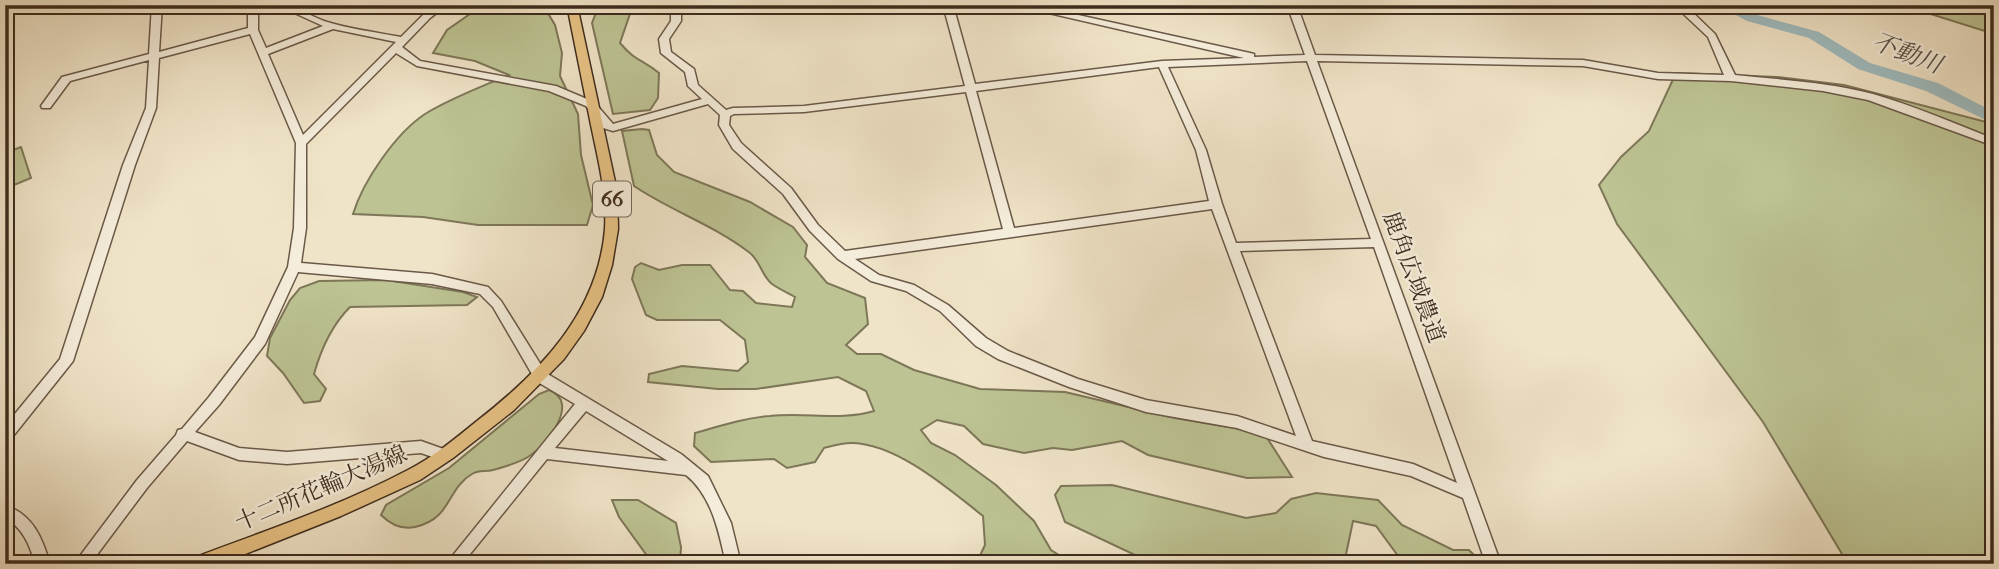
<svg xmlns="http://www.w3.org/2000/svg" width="1999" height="569" font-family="'IM FELL French Canon','Noto Serif JP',serif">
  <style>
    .green { fill: #bdc393; stroke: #7d7758; stroke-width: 2 }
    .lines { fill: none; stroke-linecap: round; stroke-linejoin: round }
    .river { fill: #9fbcc0; fill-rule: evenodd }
    .minor-casing { stroke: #6a5948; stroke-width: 3 }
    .major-casing { stroke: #3d2b1d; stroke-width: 3 }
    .minor { fill: #f5eddb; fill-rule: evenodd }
    .major { fill: #e8c284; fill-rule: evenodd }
    .labels { text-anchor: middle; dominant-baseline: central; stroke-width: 5; stroke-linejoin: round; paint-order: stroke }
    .shield { fill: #f5eddb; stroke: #746556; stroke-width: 2 }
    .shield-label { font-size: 21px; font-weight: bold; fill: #3d2b1d }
    .street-label { font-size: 23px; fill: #3d2b1d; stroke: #f5eddb }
    .water-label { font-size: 24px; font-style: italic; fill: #564f46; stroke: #f5eddb }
  </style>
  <rect width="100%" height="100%" fill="#f0e4c8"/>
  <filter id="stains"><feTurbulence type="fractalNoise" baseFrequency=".00286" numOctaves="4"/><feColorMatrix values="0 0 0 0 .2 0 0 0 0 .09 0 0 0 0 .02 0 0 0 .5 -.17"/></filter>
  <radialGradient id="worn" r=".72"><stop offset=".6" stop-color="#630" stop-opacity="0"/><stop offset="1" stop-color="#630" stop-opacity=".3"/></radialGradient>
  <g class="green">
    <path d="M483 5H543L555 25 562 53 560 76 578 114 581 155 593 205 587 225H478L423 217 353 214C363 181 396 133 425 114 451 98 481 87 509 75L475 61 433 53 447 30Z"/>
    <path d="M599 5H633L620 43C636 62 642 59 659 73L658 98 650 110 613 114 592 23Z"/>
    <path d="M1902 5H1994V34Z"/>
    <path d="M1676 73 1777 77 1844 85 1994 124V564H1848L1763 422 1617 224 1599 185 1621 157 1649 131Z"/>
    <path d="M642 129 649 130 657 155 674 172 750 202 793 227 807 245 805 257 827 283 865 298 868 324 846 345 857 354H881L914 370 980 389 1065 392 1175 418 1264 433 1292 477 1247 478 1148 455 1122 441 1072 450 1053 448 1024 453 983 444 964 426 937 420 921 430 931 443 955 455 996 485 1034 521 1051 550 1073 564H976L985 545 983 516C949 489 896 443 851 443 842 443 832 446 824 448L815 462 787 468 774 459 711 462 694 446 695 433C720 426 745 418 770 416 805 412 841 421 874 411L866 391 838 377 756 389H718L648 382 649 374 682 366 738 371 748 362 745 340 720 320H657L646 315 632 279 635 267 641 263 659 270 682 265H710L730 290 743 291 756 303 792 307 795 297C788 293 779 289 772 284 762 276 760 261 750 253 714 225 671 211 634 186L622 131Z"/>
    <path d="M21 147 31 178 9 187 5 236V153Z"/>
    <path d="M386 280 463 292 477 297 467 305 350 307C331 326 321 349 314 374L326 389 320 401 304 403 283 373 267 356 270 338 290 300 300 288 319 281Z"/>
    <path d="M549 390C581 402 547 445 528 457 518 463 504 467 493 470 485 472 478 470 472 474 446 489 453 518 415 527 401 530 390 524 381 515L386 505 449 468 539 394Z"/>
    <path d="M1112 485 1246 518 1276 513 1291 499 1316 493 1378 500 1402 525 1453 550H1469L1483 564H1404L1376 526 1353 521 1344 564H1154L1065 522 1055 495 1061 486Z"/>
    <path d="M612 500H638L676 523 681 547 680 564H653L619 517Z"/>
  </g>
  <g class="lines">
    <path class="river" d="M1717 5H1737L1757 15 1819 32 1870 63 1938 83 1994 112V124L1926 91 1858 69 1809 38 1747 21Z"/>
    <defs>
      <g id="minor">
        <path d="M152 5H162L159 52 248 28V11L253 5H264L258 12V30L266 48 323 26 277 5C295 5 308 15 324 21 349 29 375 32 401 37L424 14 436 5H447L430 18 402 47 420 61 556 86 594 102 613 124 702 99 688 86 685 72 661 53 659 39 671 21V5H681V21L669 39 671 52 694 69 698 85 726 110 733 108 804 106 965 86 943 5H953L975 84 1162 61 1244 58 1014 5H1033L1250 53 1254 54V57L1305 55 1287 5H1297L1315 55 1583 60 1658 73 1724 75 1708 37 1674 5H1685L1715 34 1735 75C1781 80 1828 82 1873 94 1914 106 1954 123 1994 139V146L1868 100 1823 91 1731 81 1658 79 1583 66 1317 61 1501 564H1486L1463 498 1411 476 1324 457 1237 428 1146 412 1069 387 998 359 976 346 940 311 906 291 871 281 838 259 810 231 783 194 733 149 719 125 720 115 708 104 613 131 603 128 586 106 549 91 417 66 396 53 306 144V228L301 263 432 274 488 287 501 301 546 373 681 454 708 476 731 523 741 564H726C719 532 712 496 686 475L547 459 462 564H446L575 404 536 381 493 307 480 294 432 284 298 272 265 344 219 405 195 432 239 448 287 452 421 441 449 451 451 455 449 459 444 461 421 453 287 464 239 460 187 441 147 488 90 564H74L137 480 176 435 178 430 182 429 209 397 255 337 288 267 294 228 296 143 250 34 159 58 156 108 135 165 73 361 10 440 5 442V426L60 359 123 165 146 108 149 60 70 81 50 108H42L41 106 62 77 149 54ZM333 29 396 42 303 135 268 54ZM1307 61 1371 239 1236 243 1222 204 1206 150 1168 67ZM1159 67 1196 150 1209 201 1014 228 976 91ZM966 92 1003 229 845 251 818 225 791 188 741 143 729 125 730 116 734 114 804 112ZM1212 209 1296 436 1237 416 1146 400 1078 379 1008 351 986 338 948 305 914 285 879 275 855 259ZM1374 247 1457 483 1413 464 1312 441 1240 251ZM586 411 668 461 555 448Z"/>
        <path d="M5 505C33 515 42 537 50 564H35C30 545 23 528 5 518Z"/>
      </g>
      <path id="major" d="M567 5H577L617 191 618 229 612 265 602 297 584 331 564 359 514 410 453 458 420 480 341 516 220 564H191L193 558C265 531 340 506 408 470 433 457 455 439 477 421 540 372 598 313 605 229 607 193 598 159 591 125 583 85 575 45 567 5Z"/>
    </defs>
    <use href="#minor" class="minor-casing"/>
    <use href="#major" class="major-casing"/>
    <use href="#minor" class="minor"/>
    <use href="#major" class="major"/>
  </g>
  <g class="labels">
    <rect class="shield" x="593" y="181.5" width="38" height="35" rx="5"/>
    <g class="shield-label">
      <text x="612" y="199">66</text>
    </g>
    <g class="street-label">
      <text transform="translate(1414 277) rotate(70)">鹿角広域農道</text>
      <text transform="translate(321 488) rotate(-23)">十二所花輪大湯線</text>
    </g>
    <g class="water-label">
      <text transform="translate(1907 53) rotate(21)">不動川</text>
    </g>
  </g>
  <rect width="1999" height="569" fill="none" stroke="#f0e4c8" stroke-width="28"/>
  <rect x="7" y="7" width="1985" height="555" fill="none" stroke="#3d2b1d" stroke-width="3.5"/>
  <rect x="14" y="14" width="1971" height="541" fill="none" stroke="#3d2b1d" stroke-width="2"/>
  <rect width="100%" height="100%" filter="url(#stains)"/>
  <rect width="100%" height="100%" fill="url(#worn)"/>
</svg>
